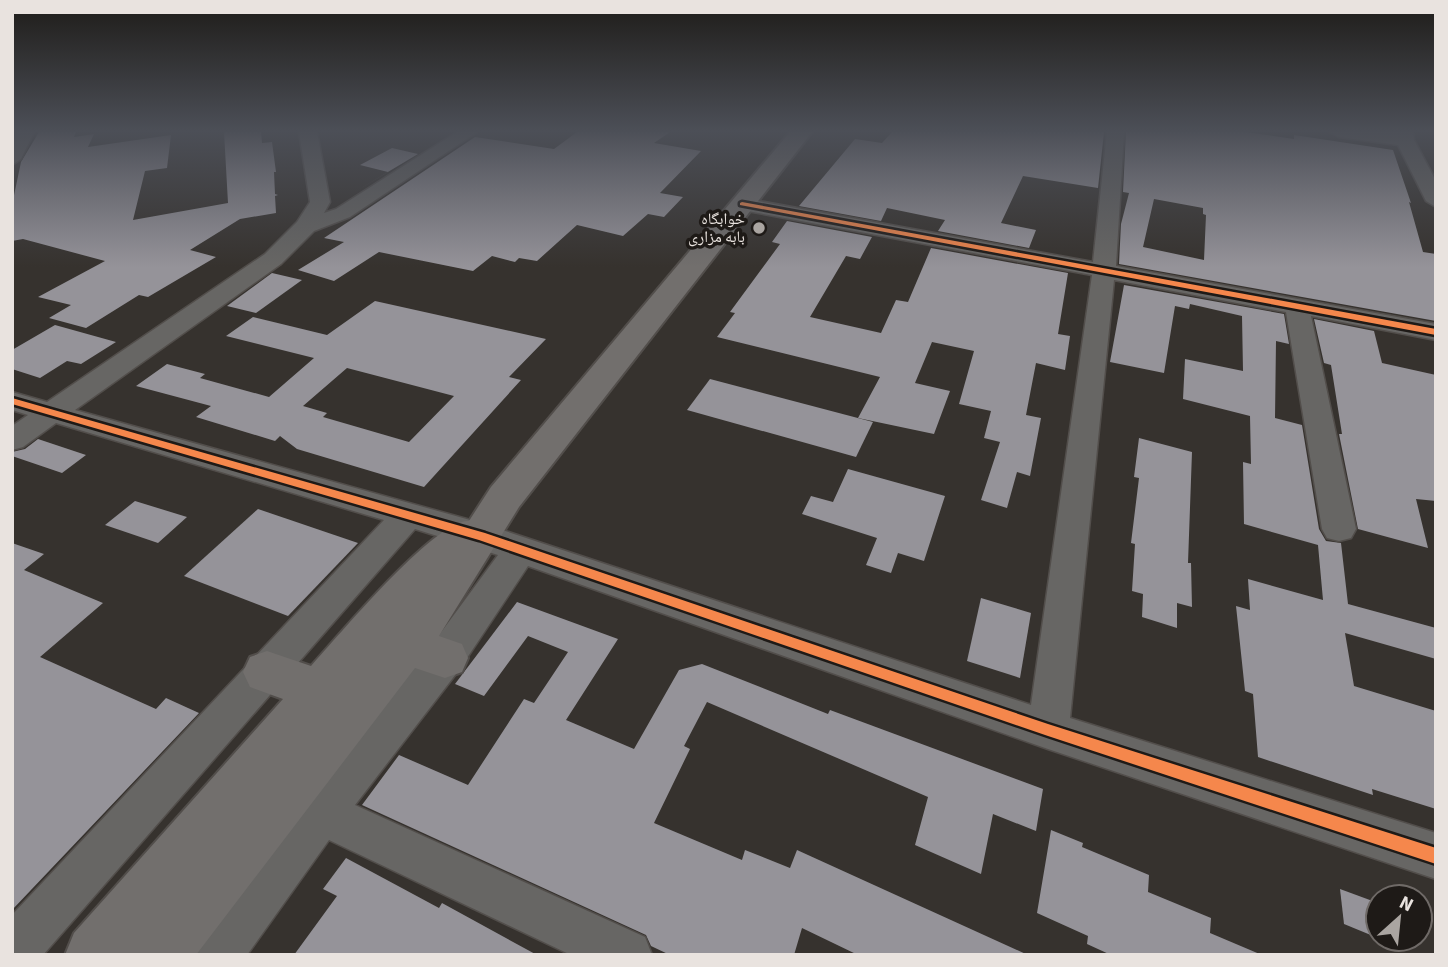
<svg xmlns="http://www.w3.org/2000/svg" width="1448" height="967" font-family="'Source Sans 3','Noto Naskh Arabic',sans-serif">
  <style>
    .building { fill: #959399; fill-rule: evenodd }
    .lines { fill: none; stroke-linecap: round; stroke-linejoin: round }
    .minor-casing { stroke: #524e4b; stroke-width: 3 }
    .major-casing { stroke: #524e4b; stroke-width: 4 }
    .minor { fill: #676664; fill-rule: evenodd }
    .major { fill: #726f6d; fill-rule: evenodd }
    .cycleway-casing { stroke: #1e1a17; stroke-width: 5 }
    .cycleway { fill: #f5874c; fill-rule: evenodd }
    .poi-dot { fill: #aaa5a1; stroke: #1e1a17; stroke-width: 2.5 }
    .labels { text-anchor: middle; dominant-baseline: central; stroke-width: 7; stroke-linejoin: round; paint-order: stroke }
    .far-poi-label { font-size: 16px; fill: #e9e3df; stroke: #1e1a17; text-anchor: end }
  </style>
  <rect width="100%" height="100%" fill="#36322e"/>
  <g class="building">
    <path d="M39 132H76L74 137 94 134 88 147 171 135 167 168 145 171 133 220 228 203 224 132H261L262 143 272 142 276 172H274L275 194 278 195 275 196 276 213 240 219 190 250 216 257 148 297 139 295 86 328 49 318 71 305 38 297 105 261 23 239 12 241 13 200 21 162Z"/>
    <path d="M577 132H670L654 143 701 151 660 193 683 197 664 217 648 214 623 236 577 225 537 261 519 258 515 262 492 256 473 271 379 252 334 281 298 270 344 242 324 238 475 137 554 149Z"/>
    <path d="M892 132H1104L1098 188 1023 176 1001 223 1036 230 1029 248 938 231 945 220 887 208 881 221 799 206 855 139 882 143Z"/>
    <path d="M1126 132H1245L1294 139V135L1393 150 1411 203 1409 202 1423 252 1436 254V321L1119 264 1121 224 1129 193 1123 192ZM1154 199 1203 208V214L1206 215 1204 260 1143 247Z"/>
    <path d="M392 148 418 154 351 194 388 172 360 165Z"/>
    <path d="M787 221 872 237 860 259 846 256 810 317 881 333 896 300 908 302 931 248 1068 273 1058 334 1070 336 1065 370 1036 363 1026 415 1041 418 1030 476 1017 472 1007 508 981 500 1000 442 984 438 991 411 959 404 974 351 932 342 915 383 950 391 934 434 858 418 880 377 717 337 735 313 730 312 780 244 772 242Z"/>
    <path d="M272 273 302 280 256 313 227 306Z"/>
    <path d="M1124 285 1284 314 1289 344 1276 341 1275 418 1302 425 1319 529 1326 541 1341 543 1348 604 1436 628V659L1345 633 1354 686 1436 711V809L1372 789 1373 795 1258 757 1253 694 1245 691 1236 606 1250 610 1248 579 1323 600 1318 545 1244 524 1243 462 1251 464 1250 416 1183 399 1185 359 1243 371 1242 316 1190 304 1189 309 1175 306 1164 373 1110 362Z"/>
    <path d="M375 301 546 339 509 377 521 380 424 487 297 449 280 436 275 441 196 417 211 406 136 386 167 364 205 374 200 378 269 397 314 358 226 336 253 317 327 335ZM347 368 454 396 409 442 323 417 327 413 303 406Z"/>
    <path d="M1314 319 1374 331 1382 363 1436 375V501L1416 499 1428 548 1358 529 1339 434H1342L1331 365 1324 363Z"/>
    <path d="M55 325 116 342 81 364 67 361 40 378 12 369V350Z"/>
    <path d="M710 379 873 422 856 457 687 410Z"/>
    <path d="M1139 438 1192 452 1188 563H1191L1192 607 1177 603V628L1142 617 1143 594 1132 591 1135 544 1131 543 1139 478 1134 477Z"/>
    <path d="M38 439 86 455 62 473 12 456V452L25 449Z"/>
    <path d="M848 469 945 496 924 561 898 553 891 573 866 565 877 538 802 514 811 496 833 502Z"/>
    <path d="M135 501 187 517 158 543 105 525Z"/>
    <path d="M258 509 358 543 288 616 184 576Z"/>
    <path d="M12 543 44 554 24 570 103 603 40 657 156 709 166 698 199 713 12 910Z"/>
    <path d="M981 598 1031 613 1020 678 967 661Z"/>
    <path d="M517 602 618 639 566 720 634 749 679 670 702 664 828 714 830 710 1043 789 1036 831 993 814 981 874 915 845 928 797 707 702 684 746 690 749 654 823 742 860 745 850 790 868 797 850 1028 955H858L802 928 794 955H670L651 946 646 935 362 805 399 755 468 785 524 699 534 703 568 652 528 636 484 696 455 684Z"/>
    <path d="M1051 830 1083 843 1082 847 1149 875 1148 892 1211 918 1210 933 1262 955H1111L1087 944 1088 936 1037 913Z"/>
    <path d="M346 858 439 908 442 903 537 955H294L337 896 323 889Z"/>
    <path d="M1340 889 1378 903V938L1344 924Z"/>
  </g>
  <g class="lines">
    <defs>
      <g id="minor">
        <path d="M17 132H34L21 159 12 165V140Z"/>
        <path d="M299 132H317L330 202 324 213 336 209 457 132H477L350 217 314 231 281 264 75 410 481 523 1031 705 1092 275 742 210 735 208 732 204 735 200 742 198 1093 262 1107 132H1124L1116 266 1436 324V340L1311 316 1356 529 1351 538 1339 541 1327 538 1322 529 1286 312 1114 280 1070 718 1436 833V879L1048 749 528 566 459 670 355 805 645 937 652 955H571L329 840 247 955H191L198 937 305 797 431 646 498 555 415 529 43 955H12V915L384 520 56 423 23 447 12 450V426L28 415 12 410V392L47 402 265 254 297 222 310 202Z"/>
        <path d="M1330 132H1413L1414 140 1436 181V207L1426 201 1398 145 1339 137Z"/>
      </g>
      <path id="major" d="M790 132H812L519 507 439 636 462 644 468 658 462 672 445 678 415 668 196 955H65L74 933 283 699 250 687 243 672 250 657 267 651 311 666C337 638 435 519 469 521L491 487Z"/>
    </defs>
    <use href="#minor" class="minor-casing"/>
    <use href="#major" class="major-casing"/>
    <use href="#minor" class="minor"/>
    <use href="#major" class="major"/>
    <defs>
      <g id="cycleway">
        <path d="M742 202 1436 329V335L740 205V203Z"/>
        <path d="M12 398 485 533 1048 724 1436 848V864L1048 736 479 540 12 404Z"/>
      </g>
    </defs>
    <use href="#cycleway" class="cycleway-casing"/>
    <use href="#cycleway" class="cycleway"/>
  </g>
  <linearGradient id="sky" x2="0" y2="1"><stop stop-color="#1e1c19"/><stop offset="0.49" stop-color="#4c4f57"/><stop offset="1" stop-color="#4c4f57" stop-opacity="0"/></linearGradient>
  <rect width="1448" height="267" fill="url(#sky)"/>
  <circle class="poi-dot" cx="759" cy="228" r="7"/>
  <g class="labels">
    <g class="far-poi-label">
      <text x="745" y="219">خوابگاه<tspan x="745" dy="18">بابه مزاری</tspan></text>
    </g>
  </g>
  <rect width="1448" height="967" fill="none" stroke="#e9e3df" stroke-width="28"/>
  <g transform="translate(1399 918) rotate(27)"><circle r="33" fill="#1e1a17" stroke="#6f6a67" stroke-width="2"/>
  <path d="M0-5L12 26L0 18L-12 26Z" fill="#aaa5a1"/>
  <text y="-10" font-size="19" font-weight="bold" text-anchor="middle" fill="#e9e3df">N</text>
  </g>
</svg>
